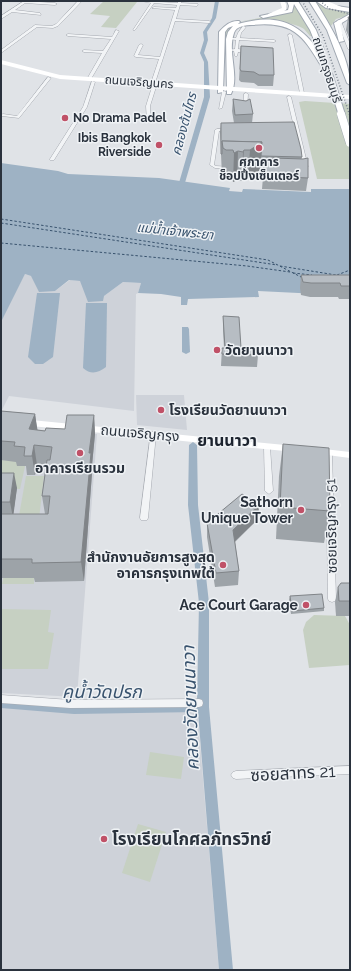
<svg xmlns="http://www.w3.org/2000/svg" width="351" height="971" font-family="Raleway,'Noto Sans Thai',sans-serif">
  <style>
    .built { fill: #ced2d9 }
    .green { fill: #c6d0c2 }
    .water { fill: #9eb2c4 }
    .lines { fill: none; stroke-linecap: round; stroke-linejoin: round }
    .canal { fill: #9eb2c4; fill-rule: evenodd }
    .ferry { stroke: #38526d; stroke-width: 1; stroke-dasharray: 2.5 2; stroke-linecap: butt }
    .minor-casing { stroke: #a6aab1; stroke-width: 1 }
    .primary-casing { stroke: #a0a8b2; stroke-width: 2 }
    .minor { fill: #f2f4f6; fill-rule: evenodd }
    .secondary { fill: #fff; fill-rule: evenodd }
    .primary { fill: #fff; fill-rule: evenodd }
    .rail { stroke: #7b848f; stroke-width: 1.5; stroke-dasharray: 1 2; stroke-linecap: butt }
    .primary-bridge-far1-casing { stroke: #a0a8b2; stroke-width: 8; stroke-linecap: butt }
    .primary-bridge-casing { stroke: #a0a8b2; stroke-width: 9; stroke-linecap: butt }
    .primary-bridge-far1 { stroke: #fff; stroke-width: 6 }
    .primary-bridge { stroke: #fff; stroke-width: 8 }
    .wall { fill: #9da3a8 }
    .shaded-wall { fill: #808488 }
    .building { fill: #b7bdc3; stroke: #808488 }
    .poi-dot { fill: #c05167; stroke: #eff2f5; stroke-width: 1.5 }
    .labels { text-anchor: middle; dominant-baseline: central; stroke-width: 3; stroke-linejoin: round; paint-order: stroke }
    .far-street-label { font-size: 12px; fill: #2a323d; stroke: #eff2f5 }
    .far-poi-label { font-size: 12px; font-weight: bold; fill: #2a323d; stroke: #eff2f5; text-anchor: start }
    .far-water-label { font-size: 13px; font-style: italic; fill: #38526d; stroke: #eff2f5 }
    .poi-label { font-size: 14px; font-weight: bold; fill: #2a323d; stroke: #eff2f5; text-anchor: end }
    .street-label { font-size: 14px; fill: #2a323d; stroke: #eff2f5 }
    .quarter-label { font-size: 16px; font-weight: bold; fill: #1c232e; stroke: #eff2f5 }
    .near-street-label { font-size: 17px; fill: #2a323d; stroke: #eff2f5 }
    .near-poi-label { font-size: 17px; font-weight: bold; fill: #2a323d; stroke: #eff2f5; text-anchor: start }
    .near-water-label { font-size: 18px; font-style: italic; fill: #38526d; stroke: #eff2f5 }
  </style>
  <rect width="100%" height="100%" fill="#e0e3e7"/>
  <g class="built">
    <path d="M25 274 31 276 55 291 70 280 80 281 104 296 123 282 141 283 138 293 136 294 134 411 9 396 1 412V301L10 302Z"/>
    <path d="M136 395H184L187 430 137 425Z"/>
    <path d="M1 427 97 434 77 697 1 693Z"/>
    <path d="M1 700 197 707 219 970H1Z"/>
  </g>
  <g class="green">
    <path d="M104 1 137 2 116 28 101 27 110 16 90 14Z"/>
    <path d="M313 1H317L331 9 350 12V15L336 19 331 26Z"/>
    <path d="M293 7H297L313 36H310C308 34 306 31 304 29 291 20 237 14 229 30 227 34 227 43 227 48L224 47 225 31 228 27 243 21 288 13Z"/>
    <path d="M305 101 350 104V179H317L299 102Z"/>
    <path d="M1 460 26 462 20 489 1 488Z"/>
    <path d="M26 476H44L38 527H17Z"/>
    <path d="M12 534 34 578V584H2Z"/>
    <path d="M1 609 51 610 48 632 54 633 48 669H1Z"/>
    <path d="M314 615 345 616 350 625V665L309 668 303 630 306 622Z"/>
    <path d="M150 752 184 757 181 779 146 775Z"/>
    <path d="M138 824 166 832 150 882 122 873Z"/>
  </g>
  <g class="water">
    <path d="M1 163 58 171 68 174 159 178 230 188 229 191 242 192 243 189 311 192V189H350V297L339 295 258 291 259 297 188 299 187 305H181V297L161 294 138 293 141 283 123 282 104 296 103 301 88 302 80 281 69 280 55 291 39 292 31 276 25 274 1 322Z"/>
    <path d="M37 293H60L53 357 43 364H35L28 357Z"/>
    <path d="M86 303H107L106 367C98 373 91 375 83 368Z"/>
  </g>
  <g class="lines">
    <g class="canal">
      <path d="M215 1H219L216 18 207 32 208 40 204 53 208 62 210 97 182 193 179 195 176 193 204 97V62L200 53 204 40 203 32 212 18Z"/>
      <path d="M182 327H188L189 329 190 352 186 354 182 352Z"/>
      <path d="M193 442 197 445 198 505 209 603V707L233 970H219L198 712 74 714 1 708V698L74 704 197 702 199 603 188 505 189 445Z"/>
    </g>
    <g class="ferry">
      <path d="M1 219 268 260 301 277"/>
      <path d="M1 223 277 265"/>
      <path d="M1 243 247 266 290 272"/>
      <path d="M280 266 336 275"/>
      <path d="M293 273 312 275"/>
      <path d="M337 275 350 270"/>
    </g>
    <defs>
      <g id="minor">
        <path d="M24 1 55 3 57 4 55 5 25 3 15 10 40 13 41 15 12 12 1 19V16Z"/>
        <path d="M78 1 81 2 58 26 53 28 37 27 1 53V50L35 25 52 26 56 24Z"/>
        <path d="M141 1 178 3V1H182L181 3 198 4 197 6 180 5 176 19 209 21 211 22 209 23 175 21 155 83 153 84 151 83 159 59 136 57 134 56 139 45 141 44 143 45 138 55 160 57 175 10 152 8 154 7 176 8 177 5 154 3 135 30H133L151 3Z"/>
        <path d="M339 20 341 21 350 44V50L348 49 337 21Z"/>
        <path d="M243 26 246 27 241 33 240 38 274 40 276 41 274 42 239 40 238 49 252 51 250 52H238L237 56H235L234 51 228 50 235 49 236 40 228 39 230 38H236L238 33Z"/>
        <path d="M116 30 119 31 91 79 88 80 87 79 102 53 84 52 82 51 84 50 103 51 111 39 68 36 66 35 68 34 112 37Z"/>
        <path d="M290 34 292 35 304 93 302 94 300 93 288 35Z"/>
        <path d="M48 77 51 78 19 118 2 116 1 115 3 114 17 116Z"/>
        <path d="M92 81 95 82 87 107 54 160H50V159L83 107Z"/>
        <path d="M154 86 156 87 150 106 151 121 149 122 147 121 146 106 152 87Z"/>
        <path d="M224 91 226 92 222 108 219 109 222 92Z"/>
        <path d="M246 93 248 94 247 110 245 111 243 110 244 94Z"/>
        <path d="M289 96 291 97 308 167 306 168 304 167 294 129H286L284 128 286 127H294L287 97Z"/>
        <path d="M230 128H232V130L219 131 214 165 216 166 230 167 232 168 230 169 215 168 210 165 215 130 217 129Z"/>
        <path d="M151 432H153L156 434 148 518 147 520H141L140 518Z"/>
        <path d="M265 445H267L270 447 273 491 269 494 265 491 264 447Z"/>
        <path d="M327 451H331L332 453 336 599 335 601 332 602 329 601 328 599 326 453Z"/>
        <path d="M1 695 70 700 199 699 202 700 203 703 202 706 199 707 70 708 1 703Z"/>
        <path d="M350 766V774L236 779 233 778 231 775 233 772 236 771Z"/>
      </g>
      <g id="primary">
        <path d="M287 1H298L316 30 324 50 321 52 318 50 332 74 331 75H327C305 41 299 20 252 25 246 25 236 26 234 33 227 53 240 76 231 94H227L226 39 228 32 233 26 228 28 225 32 223 92 218 93 219 32C224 26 231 20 239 21L240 22 238 24C273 14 297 20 318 50L310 30 294 4 292 12 263 18 260 16 288 10 289 6Z"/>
        <path d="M309 1H315C330 25 350 57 350 85L347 83 327 30Z"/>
        <path d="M316 1H323L330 5 350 8V12L326 8Z"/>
        <path d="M350 14V18L340 24 344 41 339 42 334 23Z"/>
      </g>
    </defs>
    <use href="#minor" class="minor-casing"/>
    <use href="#primary" class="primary-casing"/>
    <use href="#minor" class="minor"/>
    <g class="secondary">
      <path d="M280 1H284L286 4V10L279 14 268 16V14L282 8Z"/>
      <path d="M323 1C329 1 340 6 345 9L343 10 330 7Z"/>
      <path d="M1 60 60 75 350 95V99L60 79 1 64Z"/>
      <path d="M1 417 295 446 300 449 295 452 1 423Z"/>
      <path d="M315 448 350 452V458L312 453 310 451Z"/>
    </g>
    <use href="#primary" class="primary"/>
    <g class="rail">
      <path d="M302 1 323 36 350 116"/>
      <path d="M320 1 330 9 350 14"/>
    </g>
    <defs>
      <path id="primary-bridge-far1" d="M329 74 342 115"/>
      <path id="primary-bridge" d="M341 114 350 143"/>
    </defs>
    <use href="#primary-bridge-far1" class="primary-bridge-far1-casing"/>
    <use href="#primary-bridge" class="primary-bridge-casing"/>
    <use href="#primary-bridge-far1" class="primary-bridge-far1"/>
    <use href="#primary-bridge" class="primary-bridge"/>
  </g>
  <g class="wall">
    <path d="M348 17H350V40L346 30Z"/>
    <path d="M241 46 274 75 273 86H258L254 83 241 82 239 80Z"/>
    <path d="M233 99 253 114 252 123 302 157 301 159 308 178 306 191 262 189 264 165H261L260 170 248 178H242V181L237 180 233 182 232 178H225L222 176 220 132 221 123H234L232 111Z"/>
    <path d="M301 275H350V299H339L338 297H310L301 295 300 288Z"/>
    <path d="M223 316 241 348 258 355 257 367 221 366 222 348H224L223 329Z"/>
    <path d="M1 411 35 414 37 430 45 431 65 429 94 415 95 434 92 465V473L84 581 35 582 34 578H1V473L17 488 13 514H45L42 496 46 465H37L35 475H27L26 466H17L16 462 1 460Z"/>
    <path d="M283 444 330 511 324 543 276 539 279 476Z"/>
    <path d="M259 505 258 519 235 542 239 571 238 585 215 587 207 537V523Z"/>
    <path d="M350 583V616H336L335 602 338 587Z"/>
    <path d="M290 596 324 608V611L291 614 289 600Z"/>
  </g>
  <g class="shaded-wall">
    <path d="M262 142 260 170 248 178 250 150Z"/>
    <path d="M244 150 242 178V181L243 152Z"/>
    <path d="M238 151 237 180 233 182 234 153Z"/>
    <path d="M35 414 38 433 29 429Z"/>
    <path d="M94 415 95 434 92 465V473L84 581 81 562 89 453Z"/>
    <path d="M34 445 37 465 35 475 32 456Z"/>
    <path d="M14 473 17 488 13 518 10 502Z"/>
    <path d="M259 505 258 519 232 544 233 530Z"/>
  </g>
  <g class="building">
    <path d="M348 17H350V23Z"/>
    <path d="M241 46 273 48 274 75H259L254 72 241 71 240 69Z"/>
    <path d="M233 99 246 101 250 99 253 114 235 115Z"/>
    <path d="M294 122 301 149 302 157 261 156 262 142 222 141V154H221V123Z"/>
    <path d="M222 141 262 142 250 150H244L243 152 238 151 234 153 233 150H226L223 148Z"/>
    <path d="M265 158 269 161 273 158 303 159 308 158V178L263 176Z"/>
    <path d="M301 275H350V286H341L340 283H311L303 282Z"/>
    <path d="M223 316 239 317 241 348 258 349V355L222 354V348H225Z"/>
    <path d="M1 411 35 414 29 429 45 431 46 428 65 429 67 415H94L89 453H91L81 562 32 563V559H1V514H48L50 496H42L47 460H50L52 447 34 445 32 456H24L25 447 14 446 15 442 1 441Z"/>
    <path d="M283 444 329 448 330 511 280 507Z"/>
    <path d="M1 473H14L10 502H1Z"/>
    <path d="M242 494 259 505 233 530 239 571 216 573 207 523Z"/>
    <path d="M341 583H350V601H339L338 587Z"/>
    <path d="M322 594 324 608 292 611 290 596Z"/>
  </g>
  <g class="poi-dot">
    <circle cx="65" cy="118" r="4"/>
    <circle cx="159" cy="145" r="4"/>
    <circle cx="259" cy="148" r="4"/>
    <circle cx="217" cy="350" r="4"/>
    <circle cx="161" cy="410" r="4"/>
    <circle cx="80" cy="453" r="4"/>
    <circle cx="301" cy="510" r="4"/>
    <circle cx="223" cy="565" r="4"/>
    <circle cx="306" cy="605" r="4"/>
    <circle cx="104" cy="839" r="4"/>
  </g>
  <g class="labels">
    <g class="far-street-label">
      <text transform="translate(327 70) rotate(72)">ถนนกรุงธนบุรี</text>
      <text transform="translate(139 82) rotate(4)">ถนนเจริญนคร</text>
    </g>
    <g class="far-poi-label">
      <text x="73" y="118">No Drama Padel</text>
      <text x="151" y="138" text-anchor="end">Ibis Bangkok<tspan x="151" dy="14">Riverside</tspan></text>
      <text x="259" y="162" text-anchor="middle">ศุภาคาร<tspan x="259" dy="14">ช็อปปิ้งเซ็นเตอร์</tspan></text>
    </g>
    <g class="far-water-label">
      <text transform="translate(184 124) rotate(-75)">คลองต้นไทร</text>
      <text transform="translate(175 231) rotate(6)">แม่น้ำเจ้าพระยา</text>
    </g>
    <g class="poi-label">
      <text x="225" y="350" text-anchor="start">วัดยานนาวา</text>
      <text x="169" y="410" text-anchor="start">โรงเรียนวัดยานนาวา</text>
      <text x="80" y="468" text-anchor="middle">อาคารเรียนรวม</text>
      <text x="293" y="502">Sathorn<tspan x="293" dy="16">Unique Tower</tspan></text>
      <text x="215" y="557">สำนักงานอัยการสูงสุด<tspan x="215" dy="16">อาคารกรุงเทพใต้</tspan></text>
      <text x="298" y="605">Ace Court Garage</text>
    </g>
    <g class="street-label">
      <text transform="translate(140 433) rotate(5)">ถนนเจริญกรุง</text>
      <text transform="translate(331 526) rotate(-91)">ซอยเจริญกรุง 51</text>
    </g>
    <g class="quarter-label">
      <text x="227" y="440">ยานนาวา</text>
    </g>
    <g class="near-street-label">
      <text transform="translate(293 773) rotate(-3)">ซอยสาทร 21</text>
    </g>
    <g class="near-poi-label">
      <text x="112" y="839">โรงเรียนโกศลภัทรวิทย์</text>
    </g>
    <g class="near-water-label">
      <text x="102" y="691">คูน้ำวัดปรก</text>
      <text transform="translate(190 708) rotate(-92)">คลองวัดยานนาวา</text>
    </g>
  </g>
  <rect width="351" height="971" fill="none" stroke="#2a323d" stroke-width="4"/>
</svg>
